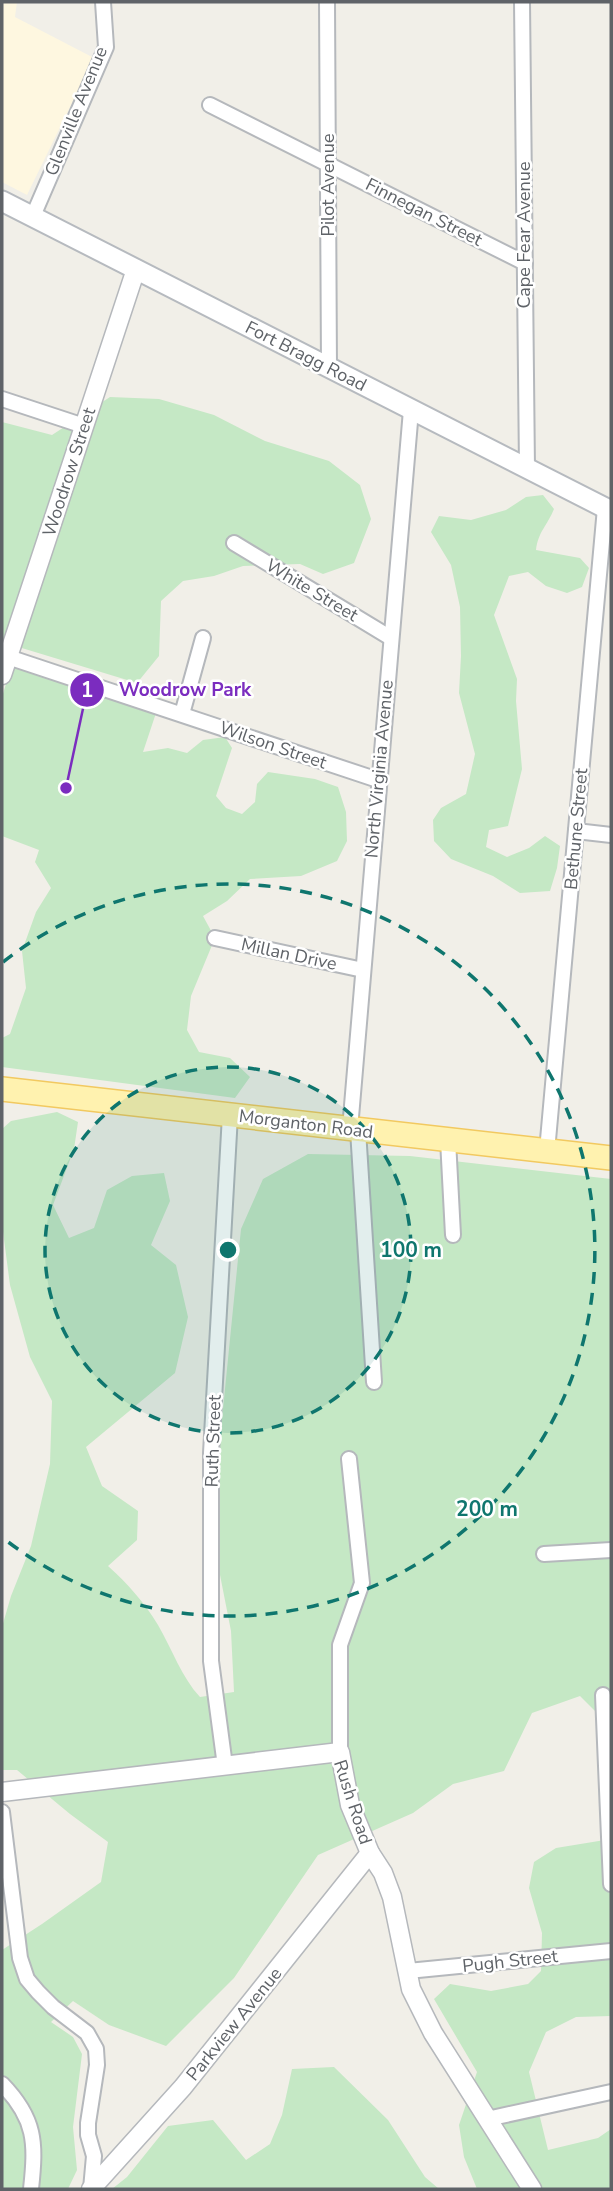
<svg xmlns="http://www.w3.org/2000/svg" width="613" height="2191" font-family="'Nunito Sans',sans-serif">
  <style>
    .commercial { fill: #fef7e0 }
    .green { fill: #c5e8c5 }
    .lines { fill: none; stroke-linecap: round; stroke-linejoin: round }
    .minor-casing { stroke: #b5b8bc; stroke-width: 18 }
    .tertiary-casing { stroke: #b5b8bc; stroke-width: 21 }
    .secondary-casing { stroke: #b6babf; stroke-width: 23 }
    .primary-casing { stroke: #f2c960; stroke-width: 26 }
    .minor { stroke: #fff; stroke-width: 14 }
    .tertiary { stroke: #fff; stroke-width: 18 }
    .secondary { stroke: #fff; stroke-width: 19 }
    .primary { stroke: #fff2af; stroke-width: 23 }
    .ring { fill: none; stroke: #0f766e; stroke-width: 3.5; stroke-dasharray: 12 9 }
    .labels { text-anchor: middle; dominant-baseline: central; stroke-width: 5; stroke-linejoin: round; paint-order: stroke }
    .street-label { font-size: 18px; fill: #5f6368; stroke: #fff }
    .centre { fill: #0f766e; stroke: #fff; stroke-width: 3.5 }
    .ring-label { font-size: 21px; text-anchor: middle; font-weight: bold; fill: #0f766e; stroke: #fff; stroke-width: 5; stroke-linejoin: round; paint-order: stroke }
    .leader { fill: none; stroke: #7b2cbf; stroke-width: 2.5 }
    .callout-dot { fill: #7b2cbf; stroke: #fff; stroke-width: 2.5 }
    .mark-label { font-size: 21px; text-anchor: middle; font-weight: bold; fill: #fff }
    .callout-label { font-size: 19px; text-anchor: middle; font-weight: bold; fill: #7b2cbf; stroke: #fff; stroke-width: 5; stroke-linejoin: round; paint-order: stroke }
  </style>
  <rect width="100%" height="100%" fill="#f1efe8"/>
  <path class="commercial" d="M2 2H17L15 17 94 58 27 195 2 182Z"/>
  <g class="green">
    <path d="M110 397 159 399 214 415 265 441 329 461 360 485 371 519 354 563 323 574 300 564 243 566 214 576 183 581 161 601 159 656 137 683 2 642V422L52 435Z"/>
    <path d="M543 495 554 509C547 526 538 532 536 550L580 558 589 568 582 587 567 593 546 586 528 572 509 576 494 615 517 679 516 701 522 769 508 826 489 830 486 847 507 857 529 848 545 836 560 846 557 868 550 891 520 893 493 876 451 859 434 841 433 820 441 808 466 794 475 754 459 693 461 656 460 607 451 565 431 532 439 516 471 520 506 510 526 497Z"/>
    <path d="M12 664 156 713 143 752 168 748 187 753 203 740 225 737 232 748 216 796 226 808 242 814 255 802 257 784 268 772 315 779 338 787 346 812 347 841 337 861 301 876 250 879 227 901 203 916 215 938 191 996 187 1030 199 1052 230 1058 250 1077 235 1098 2 1067V1038L10 1034 26 988 22 951 36 912 51 888 35 862 39 850 2 836V697Z"/>
    <path d="M57 1112 78 1122 74 1149 53 1205 69 1238 94 1228 107 1190 132 1176 164 1173 170 1201 151 1245 176 1265 188 1317 175 1373 86 1447 102 1486 138 1511 137 1540 108 1566C128 1584 144 1602 158 1625 172 1649 182 1678 200 1697L234 1692 231 1631 211 1529 241 1229 263 1179 308 1154 410 1156 611 1179V1727L580 1696 532 1713 504 1771 453 1784 413 1813 318 1855 234 1978 166 2046 109 2025 73 2001 51 2022 73 2037 82 2054 73 2127 77 2170 68 2189H2V1950L42 1924 101 1882 108 1842 70 1814 17 1770H2V1627L11 1596 31 1546 50 1464 52 1401 30 1357 10 1285 2 1224V1129L11 1121Z"/>
    <path d="M611 1839V2016L576 2017 546 2032 529 2072 548 2150 598 2138 611 2129V2189H477L464 2157 459 2125 477 2072 434 1999 450 1984 491 1991 528 1984 541 1971 542 1933 529 1888 534 1862 556 1848Z"/>
    <path d="M334 2067 388 2120 425 2177 439 2189H112L127 2177 168 2126 213 2120 246 2160 270 2144 282 2115 292 2069Z"/>
  </g>
  <g class="lines">
    <defs>
      <g id="minor">
        <path d="M327 2 329 368"/>
        <path d="M522 2 527 468"/>
        <path d="M210 105 525 263"/>
        <path d="M33 216 106 47 103 2"/>
        <path d="M2 399 84 426"/>
        <path d="M234 543 391 638"/>
        <path d="M8 657 378 780"/>
        <path d="M182 714 203 638"/>
        <path d="M576 831 611 835"/>
        <path d="M215 938 363 970"/>
        <path d="M350 1129 411 410"/>
        <path d="M358 1130 374 1382"/>
        <path d="M448 1140 453 1235"/>
        <path d="M547 1151 605 508"/>
        <path d="M544 1554 611 1550"/>
        <path d="M603 1695 611 1884"/>
        <path d="M340 1752V1645L362 1583 349 1459"/>
        <path d="M225 1766 211 1661V1453L230 1115"/>
        <path d="M2 1812 20 1958 27 1979 38 1992 53 2007 87 2033 96 2049 97 2065 88 2123V2135L94 2156 91 2189"/>
        <path d="M408 1971 611 1951"/>
        <path d="M2 2084C36 2119 36 2143 31 2189"/>
        <path d="M487 2119 611 2092"/>
      </g>
      <g id="tertiary">
        <path d="M2 675 136 269"/>
        <path d="M2 1792 340 1752 350 1805 370 1853 383 1873 392 1897 411 1989 433 2033 532 2189"/>
        <path d="M91 2189 183 2087 370 1853"/>
      </g>
      <path id="secondary" d="M2 201 611 511"/>
      <path id="primary" d="M2 1089 611 1158"/>
    </defs>
    <use href="#minor" class="minor-casing"/>
    <use href="#tertiary" class="tertiary-casing"/>
    <use href="#secondary" class="secondary-casing"/>
    <use href="#primary" class="primary-casing"/>
    <use href="#minor" class="minor"/>
    <use href="#tertiary" class="tertiary"/>
    <use href="#secondary" class="secondary"/>
    <use href="#primary" class="primary"/>
  </g>
  <circle cx="228" cy="1250" r="183" fill="#0f766e" fill-opacity=".12"/>
  <g class="ring">
    <circle cx="228" cy="1250" r="183"/>
    <path d="M3 962A366 366 0 1 1 3 1538"/>
  </g>
  <g class="labels">
    <g class="street-label">
      <text transform="translate(76 111) rotate(-68)">Glenville Avenue</text>
      <text transform="translate(328 185) rotate(-90)">Pilot Avenue</text>
      <text transform="translate(424 212) rotate(27)">Finnegan Street</text>
      <text transform="translate(524 235) rotate(-90)">Cape Fear Avenue</text>
      <text transform="translate(306 356) rotate(27)">Fort Bragg Road</text>
      <text transform="translate(69 472) rotate(-72)">Woodrow Street</text>
      <text transform="translate(312 590) rotate(31)">White Street</text>
      <text transform="translate(273 745) rotate(19)">Wilson Street</text>
      <text transform="translate(379 769) rotate(-85)">North Virginia Avenue</text>
      <text transform="translate(576 829) rotate(-85)">Bethune Street</text>
      <text transform="translate(289 954) rotate(12)">Millan Drive</text>
      <text transform="translate(306 1124) rotate(7)">Morganton Road</text>
      <text transform="translate(213 1441) rotate(-88)">Ruth Street</text>
      <text transform="translate(353 1802) rotate(72)">Rush Road</text>
      <text transform="translate(510 1961) rotate(-6)">Pugh Street</text>
      <text transform="translate(234 2024) rotate(-51)">Parkview Avenue</text>
    </g>
  </g>
  <circle cx="228" cy="1250" r="10" class="centre"/>
  <g class="ring-label">
    <text x="411" y="1257">100 m</text>
    <text x="487" y="1516">200 m</text>
  </g>
  <path class="leader" d="M66 788L87 690"/>
  <g class="callout-dot">
    <circle cx="66" cy="788" r="7"/>
    <circle cx="87" cy="690" r="18"/>
  </g>
  <g class="mark-label">
    <text x="87" y="697">1</text>
  </g>
  <g class="callout-label">
    <text x="185" y="696">Woodrow Park</text>
  </g>
  <rect width="613" height="2191" fill="none" stroke="#5f6368" stroke-width="7"/>
</svg>
